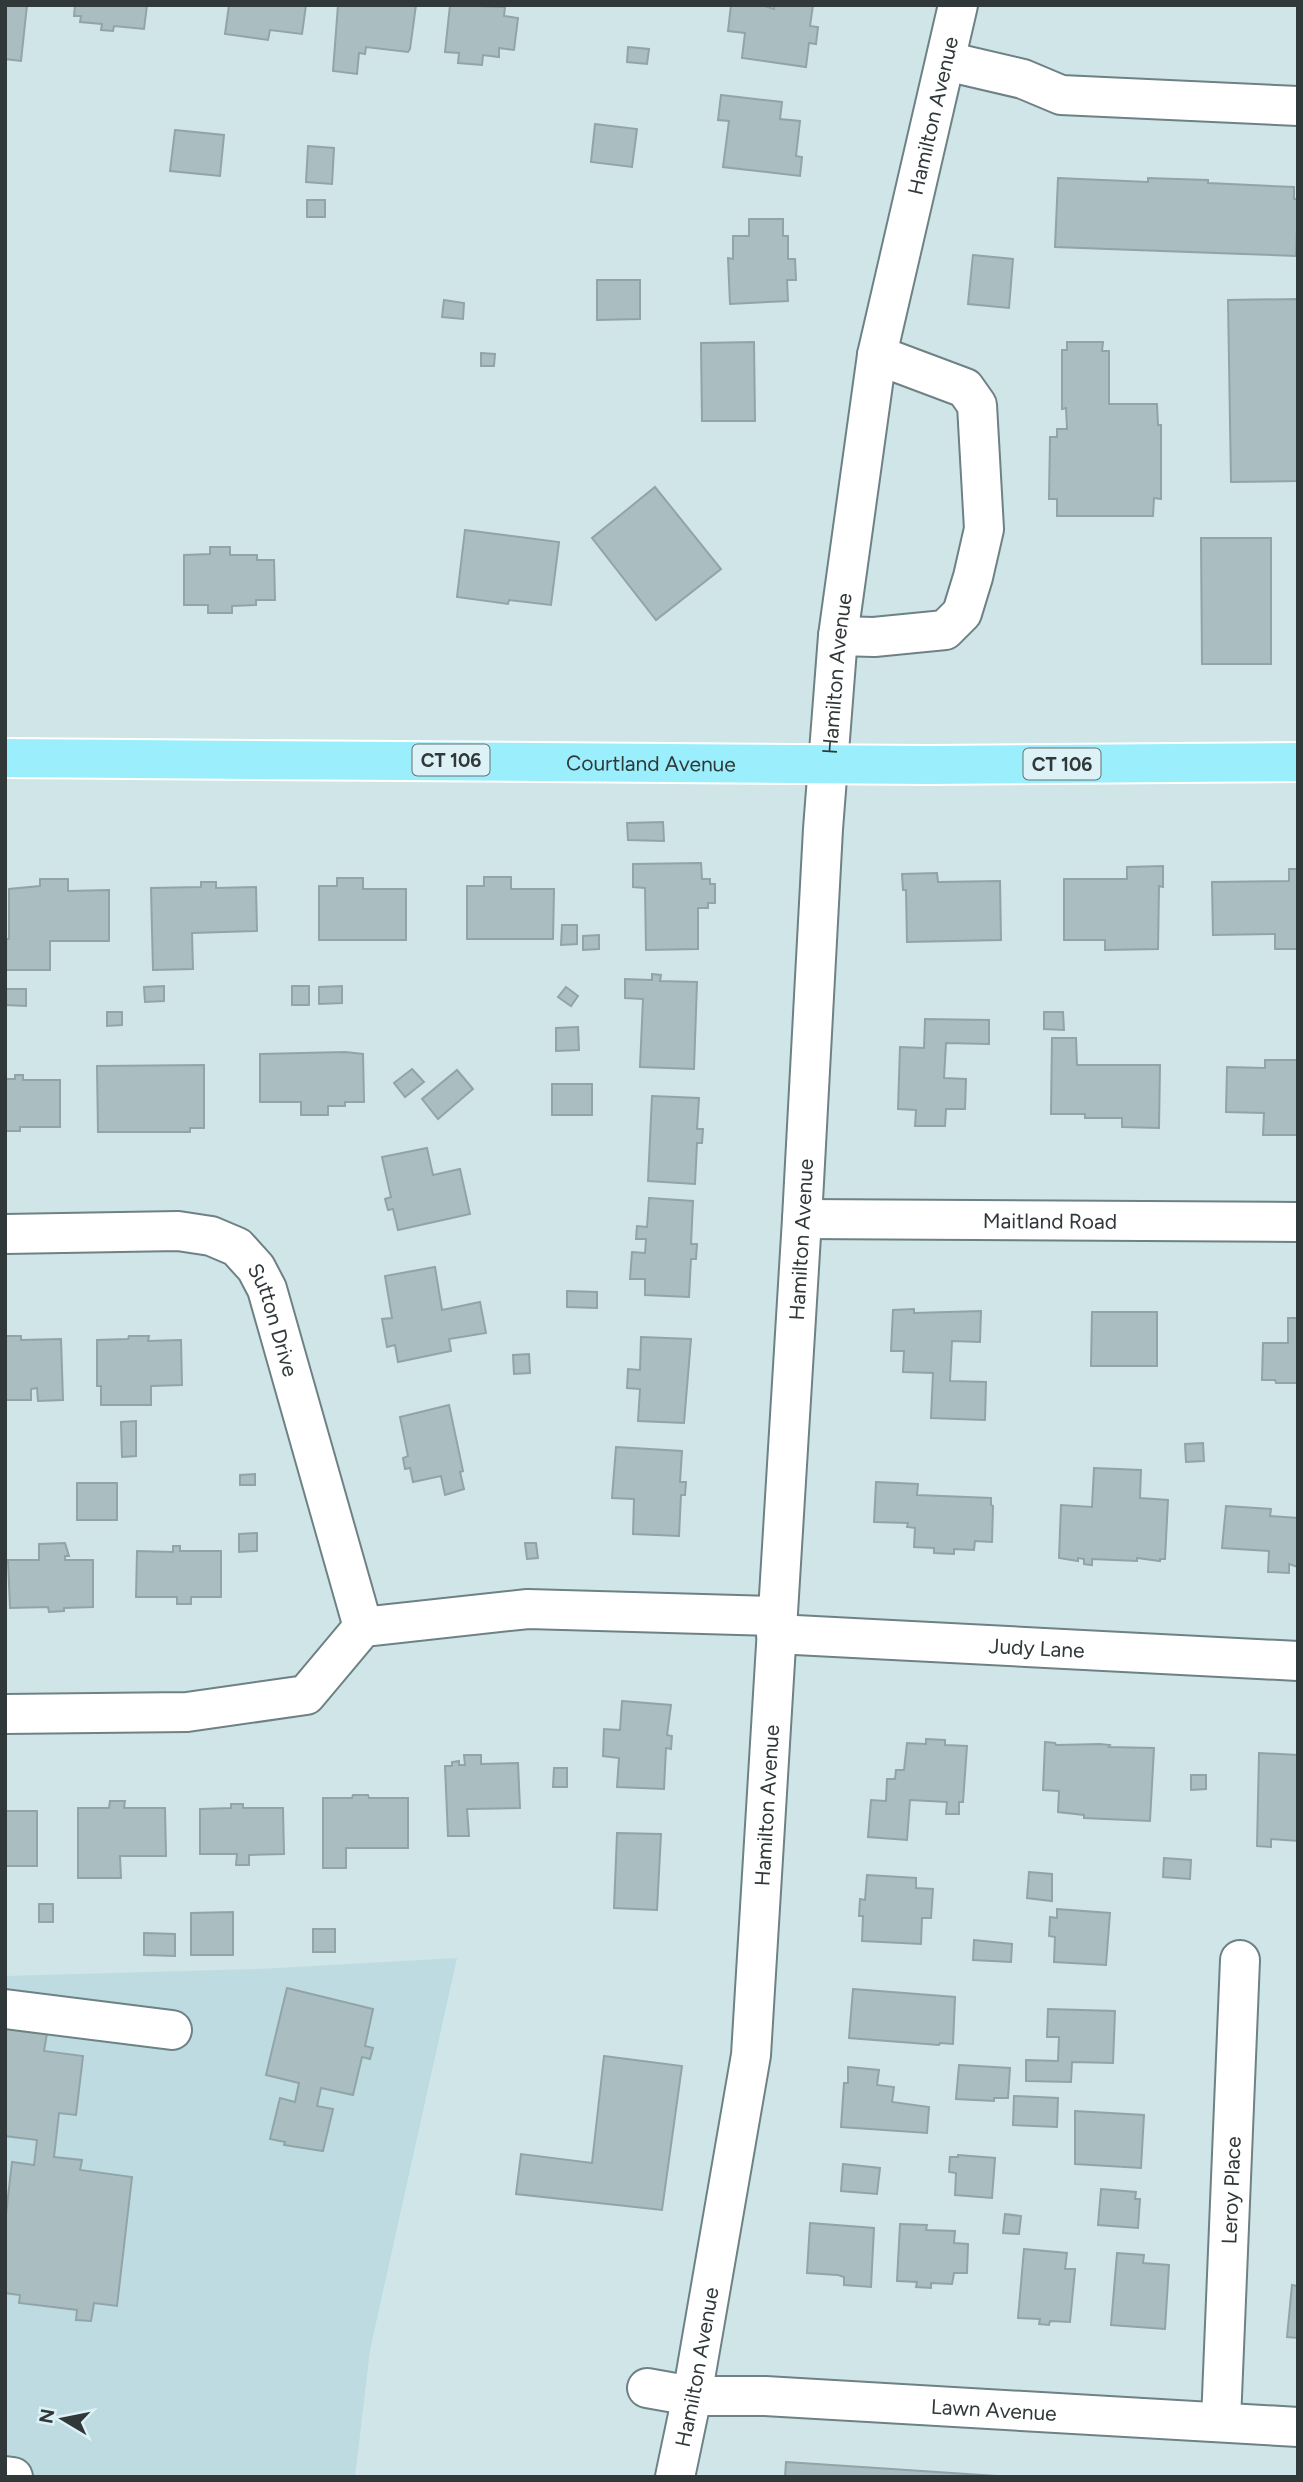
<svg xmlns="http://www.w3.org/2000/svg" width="1303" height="2482" font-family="Figtree,sans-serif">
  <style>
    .built { fill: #bddbe0 }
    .building { fill: #aabec1; stroke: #91a4a8; stroke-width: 2 }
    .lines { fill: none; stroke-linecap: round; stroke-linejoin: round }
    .minor-casing { stroke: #6e8184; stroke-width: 42 }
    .major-casing { stroke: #fff; stroke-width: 42 }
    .minor { stroke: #fff; stroke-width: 38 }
    .major { stroke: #9beffc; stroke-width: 38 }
    .labels { text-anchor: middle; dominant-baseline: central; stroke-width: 5; stroke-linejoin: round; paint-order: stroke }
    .shield { fill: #ddf2f6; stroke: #647072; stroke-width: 2 }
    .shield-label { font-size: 19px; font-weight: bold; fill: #30383a }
    .street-label { font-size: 21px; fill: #30383a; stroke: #ddf2f6 }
  </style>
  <rect width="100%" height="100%" fill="#d0e5e8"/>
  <path class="built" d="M457 1958 370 2350 355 2477H5V1976L259 1969Z"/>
  <g class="building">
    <path d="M5 5H27L21 61 5 59Z"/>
    <path d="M75 5H147L144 29 114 26 113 31 101 30 102 24 80 22 81 16H74Z"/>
    <path d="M229 5H306L302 34 270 30 268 40 225 34Z"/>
    <path d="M338 5H416L410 49 408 52 366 47 365 54 359 53 357 74 333 71Z"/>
    <path d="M450 5 505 7 504 16 518 18 514 50 499 48V57L483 55 482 65 458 63 459 53 445 52Z"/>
    <path d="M731 5H761L774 9V5H813L810 26 818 27 816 44 809 43 806 67 742 58 745 33 728 31Z"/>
    <path d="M628 47 649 49 647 64 627 62Z"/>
    <path d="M721 95 782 102 780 119 800 121 796 156 802 157 800 176 723 167 729 121 718 120Z"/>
    <path d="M595 124 637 129 632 167 591 162Z"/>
    <path d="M175 130 224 135 220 176 170 171Z"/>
    <path d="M308 146 334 148 332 184 306 182Z"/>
    <path d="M1058 178 1148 182V178L1208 180V183L1294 187V199H1298L1296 256 1055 247Z"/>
    <rect x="307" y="200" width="18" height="17"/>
    <path d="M749 219H783V236H788V259H795L796 280H787L788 301 730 304 728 258 733 259V236H749Z"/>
    <path d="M973 255 1013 259 1009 308 968 304Z"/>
    <path d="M597 280H640V319L597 320Z"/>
    <path d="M1298 299V481L1231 482 1228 300Z"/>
    <path d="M444 300 464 303 463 319 442 317Z"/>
    <path d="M754 342 755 421H702L701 343Z"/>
    <path d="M1067 342H1103L1102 351H1109V404H1157L1158 425H1161V499L1154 498 1153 516H1057V499H1049L1050 437H1057V429H1067L1066 408 1062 409V350H1067Z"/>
    <path d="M481 353 495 354 494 366H481Z"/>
    <path d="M655 487 721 569 656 620 592 538Z"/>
    <path d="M465 530 559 542 551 605 509 600 508 604 457 597Z"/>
    <path d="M1201 538H1271V664H1202Z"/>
    <path d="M210 547H230V555H257V560H274L275 600H256V605L232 606V613H208V605H184V555L210 554Z"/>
    <path d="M663 822 664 841 628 840 627 823Z"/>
    <path d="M701 863 702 879H710V884H715V903H708V908H698V949L646 950 645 888 633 887V864Z"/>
    <path d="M1163 866V887L1159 886 1158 949 1105 950V940H1064V879H1127V867Z"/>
    <path d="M1289 869H1298V949H1275V934L1213 935 1212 882 1289 881Z"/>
    <path d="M937 873 938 882 1000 881 1001 940 907 942 906 890H903L902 874Z"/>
    <path d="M484 877H511V889H554L553 939H467V886H484Z"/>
    <path d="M337 878H363V889H406V940H319V886H337Z"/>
    <path d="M40 879H68V891L109 890V941H50V970H5V939H9V889L40 886Z"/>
    <path d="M201 882H216V888L256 887 257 931 192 933 193 969 153 970 151 888 201 887Z"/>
    <path d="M562 925H577V944L561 945Z"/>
    <path d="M599 935V949L583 950V936Z"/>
    <path d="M652 974 661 975 660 981 697 982 694 1069 640 1067 643 999 625 998V979L652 980Z"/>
    <path d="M164 986V1001L145 1002 144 987Z"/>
    <rect x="292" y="986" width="17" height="19"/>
    <path d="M342 986V1003L319 1004V987Z"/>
    <path d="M566 987 578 996 571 1006 558 997Z"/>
    <path d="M5 989H26V1006L5 1005Z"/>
    <path d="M107 1012H122V1025L107 1026Z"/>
    <path d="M1044 1012H1063L1064 1030 1044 1029Z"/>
    <path d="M925 1019 989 1020V1044L946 1043 944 1078 966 1079 965 1109H946L945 1126H915L916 1110 898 1109 900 1047 924 1048Z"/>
    <path d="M578 1027 579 1050 556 1051V1028Z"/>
    <path d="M1052 1038H1076L1077 1065H1160L1159 1128 1122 1127V1118H1085V1114H1051Z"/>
    <path d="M345 1052 363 1054 364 1102H345V1106H328V1115H301V1102H260V1054Z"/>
    <path d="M1265 1060H1298V1135H1263L1264 1113 1226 1112 1227 1067 1265 1068Z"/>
    <path d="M204 1065V1128H190V1132H98L97 1066Z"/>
    <path d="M412 1069 424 1082 405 1097 394 1083Z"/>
    <path d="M457 1070 473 1089 438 1119 422 1099Z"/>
    <path d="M15 1075H23V1080H60V1127H20V1131H6L5 1079H15Z"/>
    <rect x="552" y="1084" width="40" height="31"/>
    <path d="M652 1096 699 1098 697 1129H703L702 1143H697L695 1184 648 1181Z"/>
    <path d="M427 1148 433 1175 460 1169 470 1214 398 1230 393 1209 388 1210 385 1199 391 1197 382 1157Z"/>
    <path d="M649 1198 693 1201 691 1244H697L696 1259H691L689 1297 645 1295V1279H630L632 1252 645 1253 646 1239H636L637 1226 647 1227Z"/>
    <path d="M435 1267 442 1310 480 1302 486 1333 449 1339 451 1351 398 1362 395 1345 387 1347 382 1319 392 1318 385 1276Z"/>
    <path d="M567 1291 597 1292V1308L567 1307Z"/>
    <path d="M914 1309V1313L981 1311 980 1342 952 1341 950 1381 986 1382 985 1420 931 1418 933 1373 903 1372 904 1351H891L893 1310Z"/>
    <path d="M1092 1312H1157V1366H1091Z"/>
    <path d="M1288 1318H1298V1383H1276L1275 1380H1262L1263 1343H1288Z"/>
    <path d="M6 1336H21V1340L61 1339 63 1400 38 1401 37 1388 31 1389V1400H5Z"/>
    <path d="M129 1336H149L148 1341 181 1340 182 1385 151 1386V1405H101V1386H97V1340L128 1339Z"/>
    <path d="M641 1337 691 1339 684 1423 638 1421 640 1389 627 1388 628 1369 640 1370Z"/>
    <path d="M529 1354 530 1373 514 1374 513 1355Z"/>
    <path d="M449 1405 463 1471 460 1472 464 1489 445 1495 441 1476 413 1482 410 1468 405 1469 403 1458 408 1456 400 1417Z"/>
    <path d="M136 1421V1456L122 1457 121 1422Z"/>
    <path d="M1203 1443 1204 1461 1186 1462 1185 1444Z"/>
    <path d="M616 1447 682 1451 680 1482H686L685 1495H681L679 1536 633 1534 634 1499 612 1498Z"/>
    <path d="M1094 1468 1141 1470 1140 1498 1168 1500 1165 1559H1160V1561L1137 1558V1561L1092 1559V1565L1084 1564V1559L1078 1558V1561L1059 1558 1061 1505 1092 1507Z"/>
    <path d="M255 1474V1485H240V1475Z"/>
    <path d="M876 1482 918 1484 917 1495 991 1498V1505L993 1506 992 1542 975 1541 974 1550 954 1549V1554L934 1553V1548L914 1547 915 1528 907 1527 908 1523 874 1522Z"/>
    <rect x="77" y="1483" width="40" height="37"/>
    <path d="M1226 1506 1271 1509 1270 1516 1298 1518V1567L1289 1564V1573L1268 1572 1269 1551 1222 1548Z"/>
    <path d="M257 1533V1551L239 1552V1534Z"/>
    <path d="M65 1543 69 1556H65V1560H93V1607L64 1608V1611L49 1612 48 1607 10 1608 8 1560H39V1544Z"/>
    <path d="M525 1543H536L538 1558 527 1559Z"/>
    <path d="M173 1546H180V1551H221V1597H191V1604H177V1597H136L137 1551 173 1552Z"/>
    <path d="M622 1701 671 1705 667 1735 672 1736 671 1749 666 1748 664 1789 617 1787 619 1758 603 1756 604 1729 620 1730Z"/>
    <path d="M926 1739 945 1740V1745L967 1746 963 1802H959V1814H946L947 1802 910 1800 907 1840 868 1837 871 1800 886 1801 887 1779H895L896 1770H904L907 1743 926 1744Z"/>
    <path d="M1045 1742 1055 1743 1056 1745 1100 1744 1110 1745 1109 1747 1154 1748 1150 1821 1084 1818V1815L1058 1812 1059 1791 1043 1790Z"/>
    <path d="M1259 1753 1298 1755V1841L1271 1839V1847L1257 1846Z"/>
    <path d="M464 1755H481V1764L518 1763 520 1808 467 1809 469 1836H448L445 1766H452V1762L459 1761V1765H465Z"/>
    <path d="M554 1768H567V1787H553Z"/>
    <path d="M1191 1775H1206V1789L1191 1790Z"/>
    <path d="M353 1795H368L369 1798H408V1848H346V1868H323V1798H352Z"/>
    <path d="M110 1801H125L124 1808H165L166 1856H120L121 1878H78V1808H109Z"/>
    <path d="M231 1804H243V1808H283L284 1854 249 1855V1865H236L237 1854H200V1809L231 1808Z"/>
    <rect x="5" y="1811" width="32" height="55"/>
    <path d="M617 1833 661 1834 657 1910 614 1908Z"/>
    <path d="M1164 1858 1191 1860 1190 1879 1163 1877Z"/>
    <path d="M1029 1872 1052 1874V1901L1027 1898Z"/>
    <path d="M867 1875 916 1878V1888L933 1889 931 1918H922L921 1944 862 1941 863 1916H859L860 1899 865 1900Z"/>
    <rect x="39" y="1904" width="14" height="18"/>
    <path d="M1057 1909 1110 1913 1106 1965 1054 1962 1055 1937 1049 1936 1050 1917 1057 1918Z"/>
    <path d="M233 1912V1955H191V1913Z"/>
    <rect x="313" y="1929" width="22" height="23"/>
    <path d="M144 1933 175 1934V1956L144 1955Z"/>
    <path d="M974 1940 1012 1944 1011 1962 973 1960Z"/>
    <path d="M287 1988 373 2009 365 2046 373 2048 370 2059 362 2057 353 2095 321 2088 317 2106 333 2109 323 2151 284 2145 285 2142 270 2139 280 2098 295 2102 299 2083 266 2075Z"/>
    <path d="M853 1989 955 1997 953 2044 940 2043 939 2045 849 2038Z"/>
    <path d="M1048 2009 1115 2011 1113 2063 1072 2062 1071 2082 1026 2081V2060L1058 2061 1059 2037H1047Z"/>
    <path d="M5 2028 47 2033 44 2051 83 2056 76 2115 59 2113 54 2157 82 2160 80 2170 132 2177 117 2306 94 2303 91 2321 76 2320 77 2310 19 2303 20 2295 5 2293V2223L12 2162 34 2165 37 2140 5 2136Z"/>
    <path d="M604 2056 682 2066 662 2210 516 2194 521 2154 592 2163Z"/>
    <path d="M959 2065 1010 2068 1008 2098H994V2101L956 2099Z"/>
    <path d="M848 2067 879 2070 877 2085 894 2087 892 2102 929 2107 927 2133 841 2127 844 2083H848Z"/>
    <path d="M1014 2096 1058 2098 1057 2127 1013 2125Z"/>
    <path d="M1075 2111 1144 2115 1141 2168 1075 2164Z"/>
    <path d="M958 2155 995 2158 992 2198 955 2195 956 2173 949 2172 950 2157H958Z"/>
    <path d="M843 2164 880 2168 877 2194 841 2191Z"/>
    <path d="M1101 2189 1136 2192 1135 2199H1140L1138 2228 1098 2225Z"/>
    <path d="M1005 2214 1021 2216 1019 2234 1003 2233Z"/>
    <path d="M810 2223 874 2228 871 2287 844 2285V2277L838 2275 807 2273Z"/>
    <path d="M900 2224 927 2225 926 2230 955 2231 954 2243 968 2244 967 2273H954L952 2284 931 2283V2288L916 2287 917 2282 897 2281Z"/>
    <path d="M1024 2249 1067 2253 1065 2269H1075L1070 2322 1050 2321 1049 2325 1039 2324 1040 2319 1018 2318Z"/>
    <path d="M1117 2253 1144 2255 1143 2263 1169 2265 1165 2329 1111 2325Z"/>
    <path d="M1292 2285 1298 2286V2338L1287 2337Z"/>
    <path d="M786 2462 862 2467 1012 2477H785Z"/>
  </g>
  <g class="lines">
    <defs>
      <g id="minor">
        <path d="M946 61 1023 79 1061 95 1298 106"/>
        <path d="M838 636 874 637 945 630 962 613 973 577 984 529 977 405 965 388 877 355"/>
        <path id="s1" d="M802 1219 1298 1222"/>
        <path id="s2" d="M5 1234 178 1231 211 1236 237 1247 256 1268 267 1289 363 1627"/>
        <path id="s3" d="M776 1634 1298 1661"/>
        <path d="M5 1714 187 1712 306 1695 363 1627 528 1609 777 1616"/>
        <path d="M5 2009 172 2030"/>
        <path id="s4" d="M647 2388 692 2396H765L1298 2427"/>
        <path id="s5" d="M1221 2421 1240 1960"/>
        <path d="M5 2476 13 2477"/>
        <path id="s6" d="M675 2477 692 2396 751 2055 802 1219 823 829 838 636 877 355 958 5"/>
      </g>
      <g id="major">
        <path id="s7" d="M5 758 928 765 1298 762"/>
      </g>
    </defs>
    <use href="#minor" class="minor-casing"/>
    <use href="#major" class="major-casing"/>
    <use href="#minor" class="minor"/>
    <use href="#major" class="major"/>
  </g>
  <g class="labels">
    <g class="shield">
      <rect x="412.5" y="744.5" width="77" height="31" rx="5"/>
      <rect x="1023.5" y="748.5" width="77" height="31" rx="5"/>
    </g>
    <g class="shield-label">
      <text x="451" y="760">CT 106</text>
      <text x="1062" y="764">CT 106</text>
    </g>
    <g class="street-label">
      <text stroke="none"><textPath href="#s6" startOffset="2380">Hamilton Avenue</textPath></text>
      <text stroke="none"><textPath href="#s6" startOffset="1813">Hamilton Avenue</textPath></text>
      <text stroke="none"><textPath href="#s7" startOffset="646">Courtland Avenue</textPath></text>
      <text stroke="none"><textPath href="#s1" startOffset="248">Maitland Road</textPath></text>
      <text stroke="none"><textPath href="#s6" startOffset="1246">Hamilton Avenue</textPath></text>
      <text stroke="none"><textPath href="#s2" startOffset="318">Sutton Drive</textPath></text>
      <text stroke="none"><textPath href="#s3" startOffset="261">Judy Lane</textPath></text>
      <text stroke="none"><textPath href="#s6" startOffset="679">Hamilton Avenue</textPath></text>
      <text stroke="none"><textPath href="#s5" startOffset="231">Leroy Place</textPath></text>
      <text stroke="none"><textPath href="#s6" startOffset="112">Hamilton Avenue</textPath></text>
      <text stroke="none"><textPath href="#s4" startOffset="348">Lawn Avenue</textPath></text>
    </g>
  </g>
  <rect width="1303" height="2482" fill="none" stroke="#30383a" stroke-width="14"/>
  <g transform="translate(63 2419) rotate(280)" stroke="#ddf2f6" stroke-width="5" paint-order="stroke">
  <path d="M0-5L12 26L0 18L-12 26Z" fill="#30383a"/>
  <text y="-10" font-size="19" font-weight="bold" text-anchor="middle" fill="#30383a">N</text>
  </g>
</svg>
